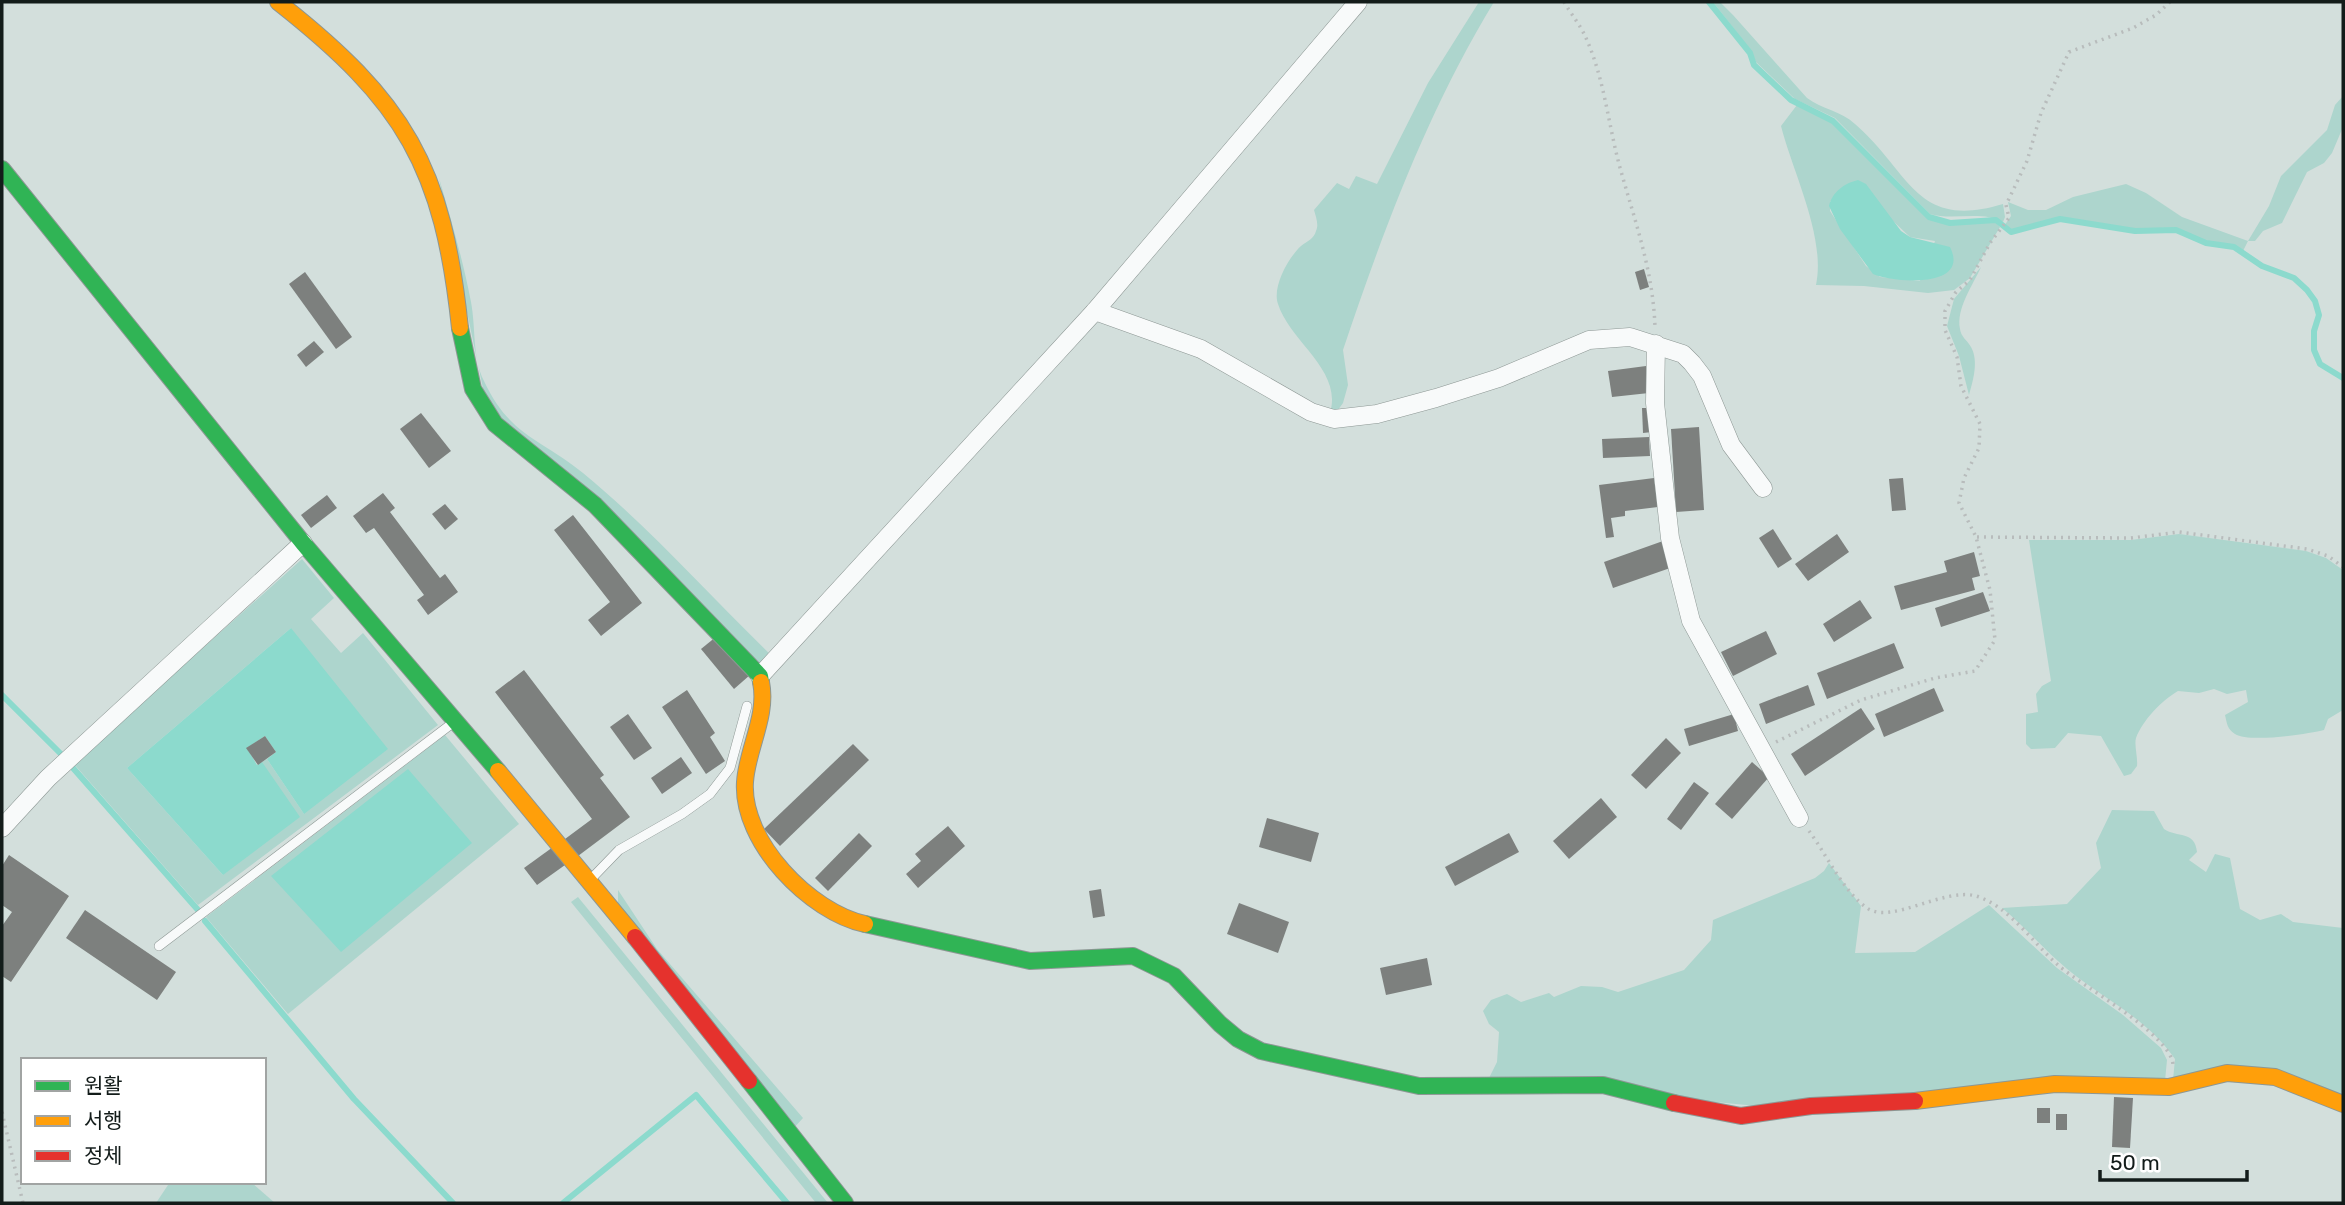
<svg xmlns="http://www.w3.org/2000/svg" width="2345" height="1205" font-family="Rubik,'Noto Sans KR',sans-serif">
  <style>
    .green { fill: #add5cd; fill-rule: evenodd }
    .water { fill: #8cdacd }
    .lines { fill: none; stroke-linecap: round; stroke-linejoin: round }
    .stream { stroke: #8cdacd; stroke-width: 6 }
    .building { fill: #7d807e }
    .lane-casing { stroke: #8d9794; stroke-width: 10 }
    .street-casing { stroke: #8d9794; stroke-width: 19 }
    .fast-casing { stroke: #8d9794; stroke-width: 18 }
    .slow-casing { stroke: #8d9794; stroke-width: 18 }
    .jam-casing { stroke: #8d9794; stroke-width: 18 }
    .path { stroke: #b8bcbc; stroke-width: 3.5; stroke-dasharray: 2 5; stroke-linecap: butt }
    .lane { stroke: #f8fafa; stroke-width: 9 }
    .street { stroke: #f8fafa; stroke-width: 18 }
    .fast { stroke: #30b455; stroke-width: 16 }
    .slow { stroke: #ff9f0a; stroke-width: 16 }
    .jam { stroke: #e5322d; stroke-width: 16 }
  </style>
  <rect width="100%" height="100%" fill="#d3dfdc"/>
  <g class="green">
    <path d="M1479 2H1494C1428 110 1383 231 1343 350L1348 385 1343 403 1335 414 1330 413C1343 370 1290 342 1278 304 1272 287 1288 258 1301 246 1307 241 1314 239 1316 231 1319 225 1316 217 1314 210L1337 183 1349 189 1356 176 1377 184 1428 83Z"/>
    <path d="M1713 2H1720L1733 15 1807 98C1822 109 1841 111 1855 124 1910 171 1915 231 2003 204L2005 217 2003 222C1982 210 1953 221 1930 214L1835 118 1795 99 1756 62 1750 49Z"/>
    <path d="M2343 96V127L2332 153 2324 163 2307 172 2282 223 2263 231 2255 241H2248L2243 251 2235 246 2206 242 2176 229H2135L2060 218 2011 231 2004 226 2011 216 2008 202 2028 210H2046L2073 197 2126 184 2146 193 2182 217 2248 241 2269 206 2281 176 2327 130 2335 105Z"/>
    <path d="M1797 105 1832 122 1928 218 1950 224 1995 222 2000 227 1970 278 1954 290 1928 293 1864 286 1816 285C1826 237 1793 173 1781 126ZM1830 201 1891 219 1910 237 1935 241 1920 281 1880 277 1866 266 1830 211Z"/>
    <path d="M439 178C451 219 463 260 471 302 476 328 472 357 484 381 510 437 542 439 583 473 650 528 709 595 771 655L762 665 512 436 485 398Z"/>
    <path d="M1981 267C1973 285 1956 308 1960 329 1961 337 1967 340 1971 347 1979 361 1973 381 1969 395L1959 356 1947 326 1954 299Z"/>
    <path d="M2179 534 2306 551 2326 558 2343 570V710L2328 719 2324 730C2308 734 2249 743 2235 734 2227 729 2227 723 2225 715L2248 702 2246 690 2227 694 2214 689 2199 693 2178 691C2161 701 2143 720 2136 738 2134 745 2138 758 2137 766L2131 774 2124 776 2101 736 2068 733 2055 748 2031 749 2026 744V714L2038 712 2036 694 2042 686 2051 681 2029 540H2131Z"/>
    <path d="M302 559 334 598 311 619 341 653 363 633 438 725 198 905 74 764ZM291 628 304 814 267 759 262 762 223 875 127 768Z"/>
    <path d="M445 735 519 824 288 1014 206 917Z"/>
    <path d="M2112 810 2154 811 2164 829C2177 838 2195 830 2197 852L2189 860 2206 872 2215 854 2230 858 2240 909 2260 920 2281 914 2293 922 2343 928V1098L2309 1082 2173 1080 2175 1059C2145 1015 2096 996 2058 961 2039 944 2022 924 2002 908L2067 904 2101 868 2096 843Z"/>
    <path d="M1829 863 1861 906 1855 953 1915 952 1989 905 2057 968 2123 1015 2161 1048 2167 1060 2165 1081 1767 1107 1488 1080 1497 1062 1499 1032 1489 1024 1483 1011 1491 1000 1507 994 1521 1002 1549 993 1554 997 1581 986 1602 987 1618 992 1684 970 1711 940 1713 920 1815 878 1824 871Z"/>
    <path d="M618 890 657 949 803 1118 792 1130 618 909Z"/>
    <path d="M578 897 828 1203H816L571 902Z"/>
    <path d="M170 1182H251L275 1203H156Z"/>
  </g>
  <g class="water">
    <path d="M1858 180 1866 184 1901 231 1910 237 1950 247C1971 289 1893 283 1873 274L1840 229 1829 206C1832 192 1845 183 1858 180Z"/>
    <path d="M291 628 388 749 304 814 267 759 276 752 265 736 247 748 257 765 262 762 300 817 223 875 127 768Z"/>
    <path d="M408 769 472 843 341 952 271 876Z"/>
  </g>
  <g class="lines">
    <g class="stream">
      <path d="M1709 2 1750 53 1754 65 1791 100 1833 121 1929 217 1950 223 1996 220 2011 232 2060 219 2135 231 2176 230 2206 243 2234 247 2262 266 2294 278 2307 290 2315 301 2319 315 2314 331V350L2320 364 2343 378"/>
      <path d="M2 695 63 756"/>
      <path d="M73 768 198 910"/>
      <path d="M205 921 354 1099 453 1203"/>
      <path d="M563 1203 696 1095 787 1203"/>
    </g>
  </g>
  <g class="building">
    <path d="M1644 269 1649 287 1640 290 1635 272Z"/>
    <path d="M305 272 352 337 336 349 289 284Z"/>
    <path d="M314 341 324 352 306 367 297 355Z"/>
    <path d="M1646 366 1649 393 1612 397 1608 371Z"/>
    <path d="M1642 408H1651L1652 432 1643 433Z"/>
    <path d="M421 413 451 451 429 468 400 429Z"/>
    <path d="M1699 427 1704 510 1676 512 1671 429Z"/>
    <path d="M1649 437 1650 456 1603 458 1602 439Z"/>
    <path d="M1654 478 1658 507 1625 511V516L1611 518 1614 537 1606 538 1599 485Z"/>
    <path d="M1903 478 1906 510 1892 511 1889 479Z"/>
    <path d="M383 493 395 508 390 512 440 578 445 574 458 592 428 615 417 600 424 595 374 528 366 533 353 516Z"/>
    <path d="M327 495 337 508 311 528 301 515Z"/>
    <path d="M445 504 458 519 445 530 432 514Z"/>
    <path d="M573 515 642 603 601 636 588 620 610 602 554 530Z"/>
    <path d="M1773 529 1792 559 1778 568 1759 538Z"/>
    <path d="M1837 534 1849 552 1808 581 1795 564Z"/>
    <path d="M1663 541 1673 567 1613 588 1604 562Z"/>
    <path d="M1974 552 1980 576 1972 578 1975 590 1901 610 1894 586 1947 572 1944 561Z"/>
    <path d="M1983 592 1990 611 1941 627 1935 608Z"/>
    <path d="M1860 600 1872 618 1834 642 1823 624Z"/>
    <path d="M1766 631 1777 654 1733 676 1721 652Z"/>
    <path d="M717 636 750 675 734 689 701 649Z"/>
    <path d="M1894 643 1904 668 1827 699 1817 673Z"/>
    <path d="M524 670 604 775 600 778 630 817 578 856 565 839 592 819 495 692Z"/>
    <path d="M1808 685 1815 705 1766 724 1759 704Z"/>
    <path d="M1934 688 1944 711 1884 737 1875 714Z"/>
    <path d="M687 690 715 733 710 737 725 761 706 774 662 707Z"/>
    <path d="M1861 708 1875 729 1805 776 1791 754Z"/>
    <path d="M628 714 652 748 634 760 610 727Z"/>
    <path d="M1734 714 1738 731 1689 746 1684 729Z"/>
    <path d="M265 736 276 752 258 765 246 748Z"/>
    <path d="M1666 738 1681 753 1646 789 1631 775Z"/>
    <path d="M853 744 869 760 780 846 764 829Z"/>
    <path d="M681 757 692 773 662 794 651 778Z"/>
    <path d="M1752 762 1769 777 1732 819 1715 804Z"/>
    <path d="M1694 782 1709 793 1681 830 1667 819Z"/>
    <path d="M1601 798 1617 817 1569 859 1553 841Z"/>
    <path d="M1267 818 1319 833 1311 862 1259 847Z"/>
    <path d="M948 826 965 846 918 888 906 874 921 861 915 854Z"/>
    <path d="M859 833 872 846 828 891 815 878Z"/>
    <path d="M1509 833 1519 852 1455 886 1445 867Z"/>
    <path d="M553 847 565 865 537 885 524 868Z"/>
    <path d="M9 855 69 896 11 982 2 976V926L12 912 2 905V866Z"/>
    <path d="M1101 889 1105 916 1093 918 1089 891Z"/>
    <path d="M1239 903 1289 922 1278 953 1227 934Z"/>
    <path d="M85 910 176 972 157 1000 66 938Z"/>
    <path d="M1427 958 1432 985 1386 995 1380 968Z"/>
    <path d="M2114 1097 2133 1098 2130 1148 2112 1147Z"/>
    <rect x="2037" y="1108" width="13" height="15"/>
    <rect x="2056" y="1114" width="11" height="16"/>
  </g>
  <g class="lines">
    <defs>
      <g id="lane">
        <path d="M592 878 619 850 682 814 710 794 730 768 747 706"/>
        <path d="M159 946 454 722"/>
      </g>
      <g id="street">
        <path d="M1095 311 1201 349 1311 412 1334 419 1377 414 1436 398 1499 378 1589 340 1630 337 1683 354 1692 363 1702 376 1731 445 1763 488"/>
        <path d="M1656 344 1655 403 1670 538 1691 621 1799 818"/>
        <path d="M760 676 1095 311 1358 2"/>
        <path d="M2 828 48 778 303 543"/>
      </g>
      <g id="fast">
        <path d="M2 169 303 543 498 771"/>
        <path d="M460 328 473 389 495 424 595 505 760 676 761 682"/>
        <path d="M865 924 1030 961 1133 956 1174 976 1220 1024 1238 1039 1261 1051 1419 1086 1603 1085 1674 1103"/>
        <path d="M749 1081 845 1203"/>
      </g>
      <g id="slow">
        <path d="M278 2C405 102 443 166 460 328"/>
        <path d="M761 682C768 716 747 749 745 782 741 842 810 912 865 924"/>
        <path d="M498 771 635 937"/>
        <path d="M1915 1101 2055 1084 2169 1087 2227 1073 2275 1077 2343 1104"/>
      </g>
      <g id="jam">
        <path d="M635 937 749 1081"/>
        <path d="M1674 1103 1741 1116 1811 1106 1915 1101"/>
      </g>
    </defs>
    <use href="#lane" class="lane-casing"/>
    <use href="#street" class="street-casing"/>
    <use href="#fast" class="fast-casing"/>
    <use href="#slow" class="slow-casing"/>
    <use href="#jam" class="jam-casing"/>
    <g class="path">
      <path d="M1564 2C1571 14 1581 26 1586 38 1604 78 1608 122 1619 164 1634 219 1653 269 1655 327"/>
      <path d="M1977 537 2131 538 2179 532 2307 549 2328 556 2343 567"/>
      <path d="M1776 742 1861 700 1935 678 1975 671 1995 640 1990 590 1976 537 1959 503 1964 478 1979 448 1980 424 1961 386 1957 357 1945 330V311L1956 292 1970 280 1990 243 2009 218 2006 205 2027 161 2041 113 2069 52 2133 28 2156 15 2170 2"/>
      <path d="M1809 831C1827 855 1842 890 1867 908 1891 925 1944 887 1976 896 2009 906 2033 943 2058 965 2080 985 2172 1035 2173 1065"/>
      <path d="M2 1112 23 1203"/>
    </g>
    <use href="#lane" class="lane"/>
    <use href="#street" class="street"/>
    <use href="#fast" class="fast"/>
    <use href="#slow" class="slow"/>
    <use href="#jam" class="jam"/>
  </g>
  <rect width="2345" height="1205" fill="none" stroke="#131c1a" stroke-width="7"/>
  <rect x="21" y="1058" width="245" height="126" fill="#ffffff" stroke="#a1a4a3" stroke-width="2"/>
  <rect x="35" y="1081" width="35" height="10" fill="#30b455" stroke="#a1a4a3" stroke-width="2"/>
  <text x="84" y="1093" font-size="21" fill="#131c1a">원활</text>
  <rect x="35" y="1116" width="35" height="10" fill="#ff9f0a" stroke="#a1a4a3" stroke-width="2"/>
  <text x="84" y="1128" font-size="21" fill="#131c1a">서행</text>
  <rect x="35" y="1151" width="35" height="10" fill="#e5322d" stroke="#a1a4a3" stroke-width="2"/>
  <text x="84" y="1163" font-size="21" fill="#131c1a">정체</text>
  <path d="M2100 1170v10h147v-10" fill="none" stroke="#131c1a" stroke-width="3.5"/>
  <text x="2110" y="1170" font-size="21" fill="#131c1a" stroke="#ffffff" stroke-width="5" paint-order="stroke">50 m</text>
</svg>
